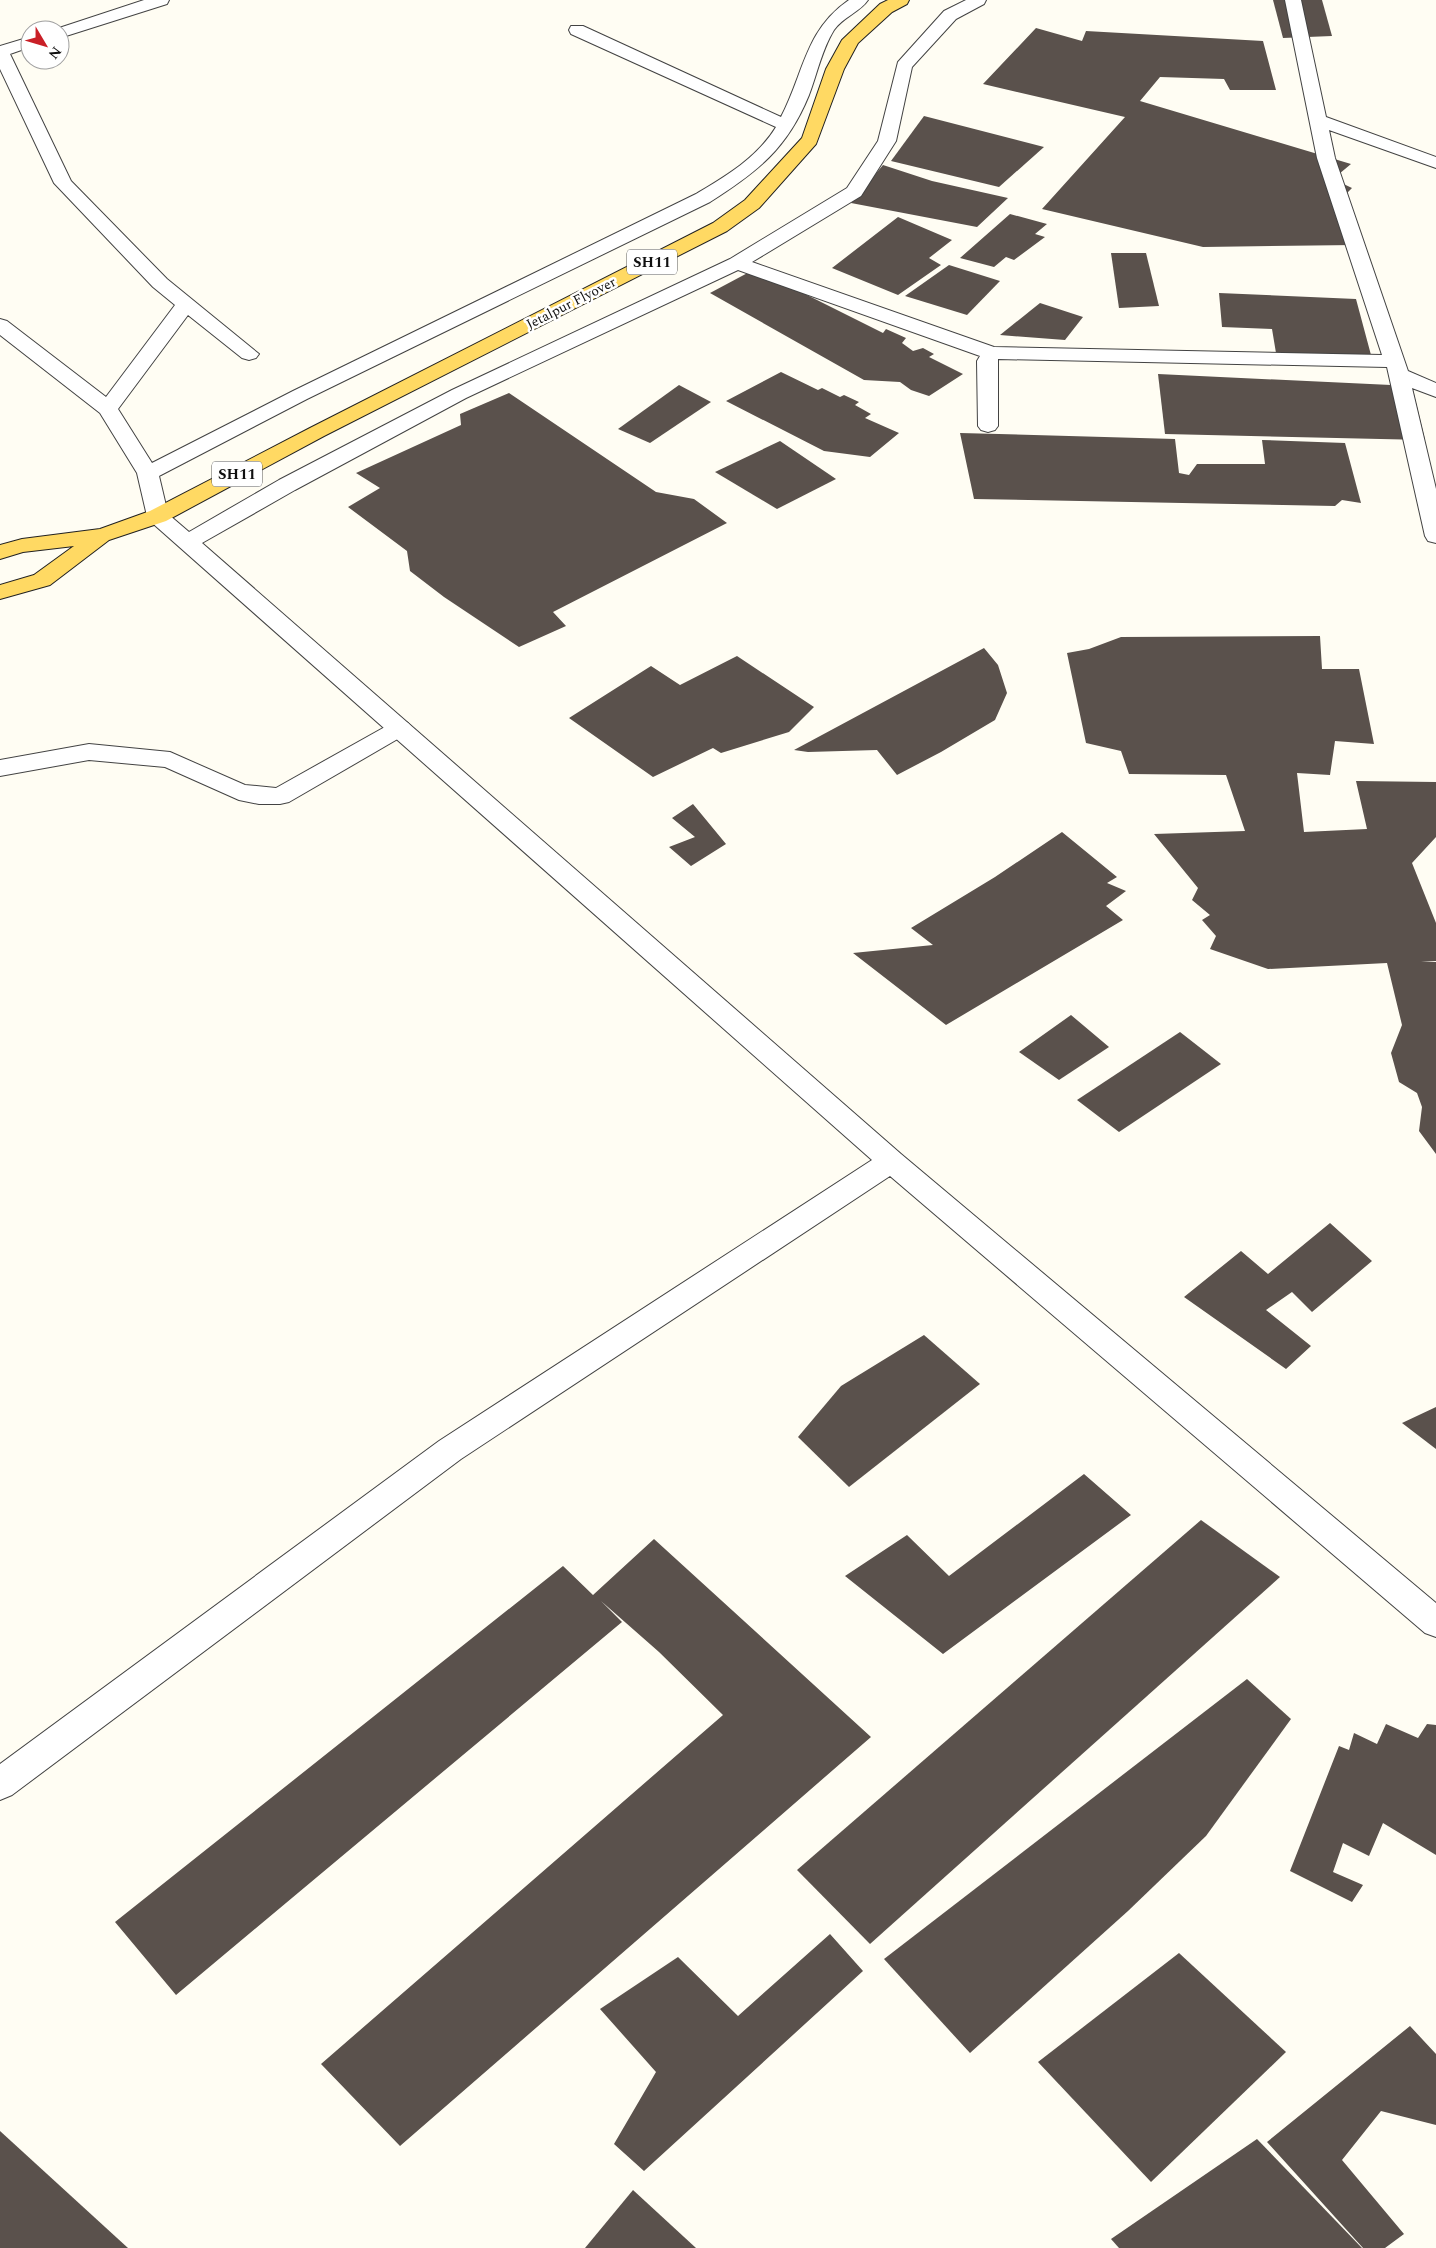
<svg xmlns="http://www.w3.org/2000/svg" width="1436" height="2248" font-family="Spectral,serif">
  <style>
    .building { fill: #5a514c }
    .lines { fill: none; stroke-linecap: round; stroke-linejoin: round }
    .service-casing { stroke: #434343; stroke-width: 2 }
    .minor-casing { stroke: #434343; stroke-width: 2 }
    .primary-casing { stroke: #212121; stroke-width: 2 }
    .service { fill: #fff; fill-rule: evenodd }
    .minor { fill: #fff; fill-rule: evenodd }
    .primary { fill: #ffd963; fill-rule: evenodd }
    .labels { text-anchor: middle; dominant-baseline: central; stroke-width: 5; stroke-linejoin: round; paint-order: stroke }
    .far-street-label { font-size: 14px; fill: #101010; stroke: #fff }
    .shield { fill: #fff; stroke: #585858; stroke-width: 1 }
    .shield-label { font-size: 15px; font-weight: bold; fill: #101010 }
  </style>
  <rect width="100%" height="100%" fill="#fffdf3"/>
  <g class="building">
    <path d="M1273 0H1322L1332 36 1283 38Z"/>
    <path d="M1036 28 1082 41 1086 31 1263 41 1276 90H1230L1224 79 1160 77 1140 101 1351 164 1333 179 1352 188 1340 200 1355 245 1203 247 1042 209 1125 117 983 84Z"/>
    <path d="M924 116 1044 147 999 187 891 161Z"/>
    <path d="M883 165 932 181 1008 198 977 227 851 203Z"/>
    <path d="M1010 214 1047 224 1035 234 1045 237 1014 260 1006 257 994 267 960 258Z"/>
    <path d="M898 217 952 240 929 258 941 265 898 295 832 268Z"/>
    <path d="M1111 253H1146L1159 306 1119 308Z"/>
    <path d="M949 265 1000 281 967 315 905 296Z"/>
    <path d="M755 269 883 333 886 329 906 338 902 343 913 351 923 348 934 354 929 357 963 374 929 396 911 390 900 382 864 380 710 293Z"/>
    <path d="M1219 293 1356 299 1371 355 1276 353 1272 329 1222 327Z"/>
    <path d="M1040 303 1083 317 1065 340 1000 335Z"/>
    <path d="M781 372 818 390 822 388 840 397 844 395 859 402 855 405 871 414 865 418 899 433 870 457 824 451 726 401Z"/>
    <path d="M1158 374 1412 386 1425 440 1165 434Z"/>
    <path d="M679 385 711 402 650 443 618 429Z"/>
    <path d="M509 393 656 492 694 499 727 523 553 612 566 626 519 647 444 597 410 571 407 551 348 507 380 488 356 473 461 425 460 414Z"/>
    <path d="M960 433 1175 439 1179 473 1189 475 1197 464H1265L1262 440 1345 443 1361 503 1342 500 1335 506 974 499Z"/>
    <path d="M780 441 836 479 777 509 715 472Z"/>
    <path d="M1320 636 1322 669H1359L1374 744 1335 741 1330 775 1297 773 1304 832 1367 829 1356 781 1436 782V837L1412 863 1436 923V961L1421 962H1436V1154L1419 1131 1422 1107 1417 1093 1399 1082 1391 1053 1402 1025 1387 963 1268 969 1210 949 1216 936 1202 920 1210 915 1192 900 1198 888 1154 834 1245 831 1226 775 1129 774 1121 751 1086 743 1067 653 1089 649 1121 637Z"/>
    <path d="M984 648 998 665 1007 693 995 720 941 752 897 775 877 750 808 752 794 750Z"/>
    <path d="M737 656 814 707 789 732 721 753 713 748 653 777 569 718 651 666 680 685Z"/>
    <path d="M693 804 726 844 691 866 669 847 695 837 672 818Z"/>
    <path d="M1062 832 1117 877 1107 883 1126 891 1106 906 1123 920 946 1025 853 953 933 945 911 928 995 877Z"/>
    <path d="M1071 1015 1109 1047 1059 1080 1019 1052Z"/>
    <path d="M1180 1032 1221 1064 1119 1132 1077 1100Z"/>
    <path d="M1330 1223 1372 1261 1312 1312 1292 1292 1266 1310 1311 1346 1286 1369 1184 1297 1241 1251 1268 1274Z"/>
    <path d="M924 1335 980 1384 849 1487 798 1437 841 1386Z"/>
    <path d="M1436 1407V1449L1402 1423Z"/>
    <path d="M1084 1474 1131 1515 943 1654 845 1576 907 1535 949 1576Z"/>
    <path d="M1201 1520 1280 1577 870 1944 797 1870Z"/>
    <path d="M654 1539 871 1737 400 2146 321 2064 723 1715 659 1652 601 1601 622 1622 176 1995 115 1922 563 1566 593 1595Z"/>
    <path d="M1247 1679 1291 1719 1206 1836 1128 1911 970 2053 884 1959Z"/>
    <path d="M1386 1724 1418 1738 1427 1724 1436 1725V1855L1383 1823 1369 1856 1343 1843 1333 1872 1363 1885 1352 1902 1290 1871 1339 1746 1349 1750 1354 1733 1377 1744Z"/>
    <path d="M830 1934 863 1971 644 2171 614 2144 656 2072 600 2009 678 1957 738 2016Z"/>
    <path d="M1179 1953 1286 2052 1151 2182 1038 2062Z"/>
    <path d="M1410 2026 1436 2054V2125L1381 2111 1342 2160 1404 2234 1385 2248H1363L1267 2142Z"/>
    <path d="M0 2131 128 2248H0Z"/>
    <path d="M1257 2139 1362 2248H1119L1111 2239Z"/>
    <path d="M633 2190 696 2248H585Z"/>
  </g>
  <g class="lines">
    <defs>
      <path id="service" d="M400 720 408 723 412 728 408 733 289 802 280 804H259L239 800 165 767 89 760 0 776V760L89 744 170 752 245 785 276 788 392 723Z"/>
      <g id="minor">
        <path d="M144 0H169L167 4 66 36 60 37V30H53Z"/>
        <path d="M849 0H868C860 12 843 17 834 30 822 49 817 74 809 95 787 149 757 172 710 202L307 399 159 476 168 514 189 532 279 480 452 390 730 259 847 188 878 141 898 62 944 11 966 0H986L984 4 956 19 912 67 896 141 861 196 752 262 994 347 1382 355 1317 158 1285 0H1301L1326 117 1436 157V168L1329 130 1335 158 1408 371 1436 383V397L1412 388 1436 489V543L1428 541 1425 536 1387 367 998 359V426L995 430 988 432 981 430 978 426 977 361 980 356 738 270 466 398 295 490 202 543 901 1154 1436 1603V1637L1425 1633 890 1176 461 1459 12 1795 0 1800V1764L439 1441 872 1160 150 521 147 516 137 473 100 413 0 335V319L7 321 106 397 175 305 153 287 54 183 0 69V46L30 37V47L10 54 71 181 167 279 259 354 256 358 249 360 242 358 188 315 118 409 152 463 293 391 696 194C726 176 757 158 776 127L571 34 569 30 571 26H583L781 117C804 73 805 30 849 0Z"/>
      </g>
      <path id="primary" d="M888 0H909L907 4 892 12 858 43 844 69 816 144 759 208 727 231 324 436 166 521 109 540 50 585 0 599V585L34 575 74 546 23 552 0 559V545L22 539 100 529 150 511 310 428 713 223 745 200 802 138 826 69 842 40 880 4Z"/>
    </defs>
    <use href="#service" class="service-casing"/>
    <use href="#minor" class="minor-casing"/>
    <use href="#primary" class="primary-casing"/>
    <use href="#service" class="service"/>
    <use href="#minor" class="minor"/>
    <use href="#primary" class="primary"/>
  </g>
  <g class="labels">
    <g class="far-street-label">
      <text transform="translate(571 303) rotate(-27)">Jetalpur Flyover</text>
    </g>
    <g class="shield">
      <rect x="627" y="249.5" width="50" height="25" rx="4"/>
      <rect x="212" y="461.5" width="50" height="25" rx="4"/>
    </g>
    <g class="shield-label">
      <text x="652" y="262">SH11</text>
      <text x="237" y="474">SH11</text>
    </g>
  </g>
  <g transform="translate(45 45) rotate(128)"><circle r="24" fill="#ffffff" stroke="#9f9f9f"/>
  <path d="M0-4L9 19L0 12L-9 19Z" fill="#c91f27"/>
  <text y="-8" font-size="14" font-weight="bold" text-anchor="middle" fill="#101010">N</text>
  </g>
</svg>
